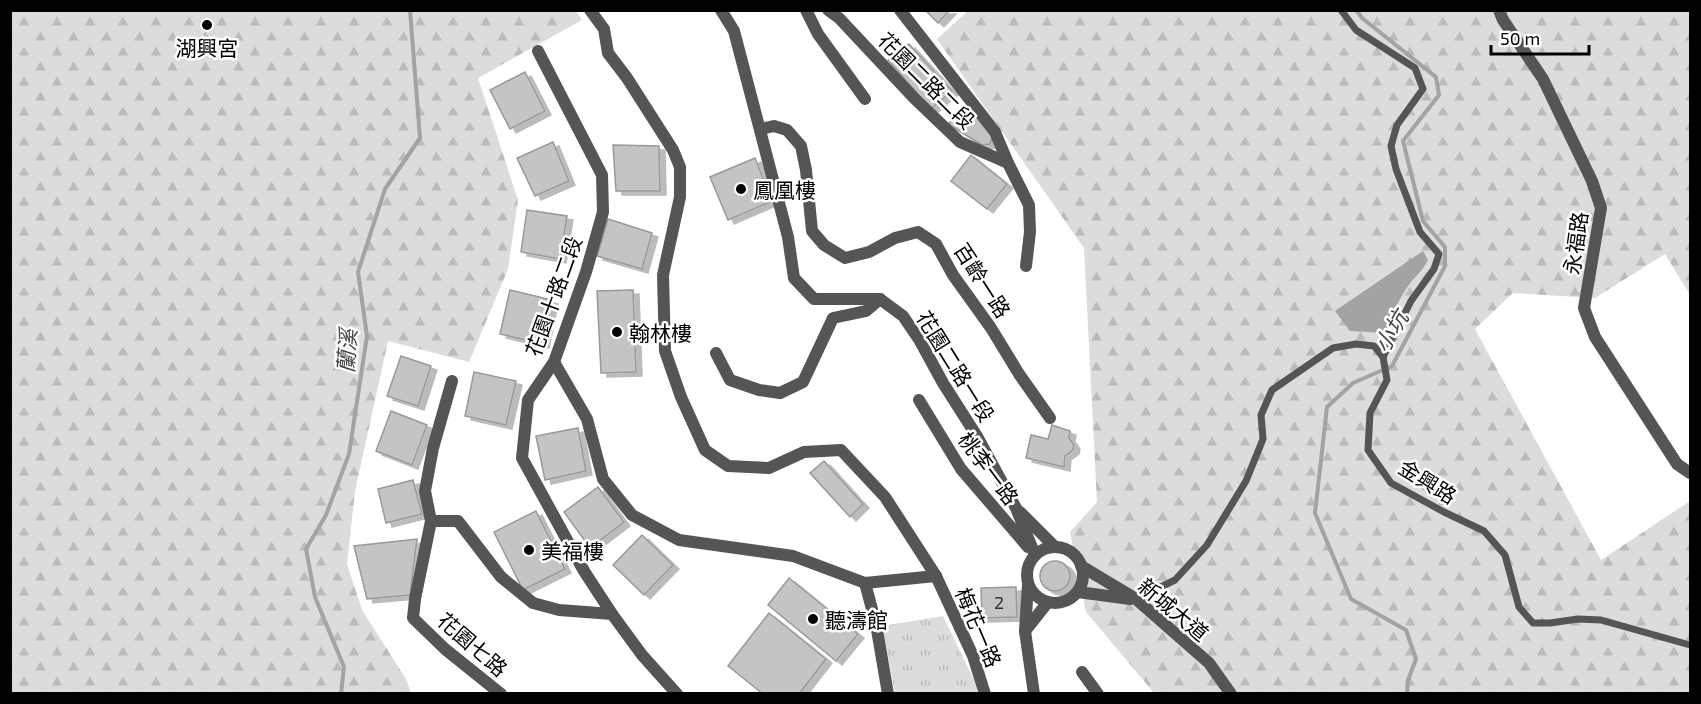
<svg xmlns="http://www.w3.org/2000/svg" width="1701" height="704" font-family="'Exo 2','Noto Sans TC',sans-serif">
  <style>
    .grass { fill: url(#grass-tufts) }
    .forest { fill: url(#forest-firs) }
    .water { fill: #a3a3a3 }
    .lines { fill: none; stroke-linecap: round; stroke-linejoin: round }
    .stream { stroke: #a3a3a3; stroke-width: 4 }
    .building { fill: #c4c4c4; stroke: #999; stroke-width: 1.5; filter: url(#shadow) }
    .service { stroke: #555; stroke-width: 7 }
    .minor { stroke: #555; stroke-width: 12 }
    .poi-dot { fill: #000; stroke: #fff; stroke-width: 2 }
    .labels { text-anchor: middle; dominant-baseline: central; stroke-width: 5; stroke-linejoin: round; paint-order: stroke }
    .number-label { font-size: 18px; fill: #313131 }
    .poi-label { font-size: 21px; fill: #000; stroke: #fff; text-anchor: start }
    .street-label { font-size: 21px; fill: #000; stroke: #fff }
    .water-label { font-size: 22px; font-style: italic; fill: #444; stroke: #fff }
  </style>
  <defs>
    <pattern id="grass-tufts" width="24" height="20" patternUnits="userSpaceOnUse" patternTransform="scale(1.5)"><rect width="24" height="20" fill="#dcdcdc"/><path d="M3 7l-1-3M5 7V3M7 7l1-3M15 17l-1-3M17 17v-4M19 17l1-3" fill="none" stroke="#bbb"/></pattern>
    <pattern id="forest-firs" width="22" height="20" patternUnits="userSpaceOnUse" patternTransform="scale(1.5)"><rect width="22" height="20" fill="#dcdcdc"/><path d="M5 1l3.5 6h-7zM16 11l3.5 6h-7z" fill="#bbb"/></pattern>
    <filter id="shadow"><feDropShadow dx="6" dy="4" stdDeviation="0" flood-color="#0004"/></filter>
  </defs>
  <rect width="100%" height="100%" fill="#fff"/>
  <path class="grass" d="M943 616 974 680 978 693H895L882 626Z"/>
  <g class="forest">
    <path d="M575 10 582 20 478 78 518 200 508 269 469 362 388 341 355 491 347 564 362 610 406 679 411 693H11L10 11Z"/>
    <path d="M969 10 1690 11V295L1665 254 1595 298 1513 293 1475 329 1601 560 1690 501V693H1154L1086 612 1070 532 1097 502 1084 248 937 39Z"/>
  </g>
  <path class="water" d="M1423 251 1428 260C1421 273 1416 275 1408 286 1398 300 1392 317 1385 333L1350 331 1335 311Z"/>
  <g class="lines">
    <g class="stream">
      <path d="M1356 10 1362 18 1436 77 1439 95 1403 141 1423 221 1445 247V266L1392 366 1353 383 1327 407 1315 513 1351 599 1406 630 1416 659 1408 680 1407 694"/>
      <path d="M341 694 344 667 315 597 306 549 326 515 349 454 367 336 358 272 385 189 420 138 410 10"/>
    </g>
  </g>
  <g class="building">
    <path d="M925 10H950L938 23Z"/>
    <path d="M909 44 952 91 931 109 888 60Z"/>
    <path d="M525 72 545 111 510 129 490 90Z"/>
    <path d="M968 104 993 137 990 144 982 145 948 124Z"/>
    <path d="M553 142 569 181 535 196 517 158Z"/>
    <path d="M613 145 659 146 660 191H616Z"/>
    <path d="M971 155 1007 184 987 209 951 181Z"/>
    <path d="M755 158 772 201 728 220 710 177Z"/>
    <path d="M527 210 567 216 560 259 521 252Z"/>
    <path d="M608 219 652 233 642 269 597 256Z"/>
    <path d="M510 290 552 300 543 344 500 334Z"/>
    <path d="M633 290 636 372 601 373 597 291Z"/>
    <path d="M401 356 431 366 418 406 387 396Z"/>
    <path d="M474 372 516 381 506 425 465 416Z"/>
    <path d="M391 411 427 425 412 465 376 451Z"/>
    <path d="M1052 425 1070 431 1069 438 1074 445 1073 450 1065 456 1064 467 1026 458 1031 435 1048 439Z"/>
    <path d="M578 428 586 471 545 480 536 436Z"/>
    <path d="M824 461 863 504 850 517 810 473Z"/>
    <path d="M413 480 422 514 386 523 378 489Z"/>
    <path d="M598 487 624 522 590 548 564 512Z"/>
    <path d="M536 511 565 569 523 590 494 532Z"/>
    <path d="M642 535 673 565 644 595 613 565Z"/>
    <path d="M417 539 410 595 367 599 354 546Z"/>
    <circle cx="1055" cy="576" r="15"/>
    <path d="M789 578 858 634 836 661 768 605Z"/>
    <path d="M1016 587 1017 617 982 618 981 588Z"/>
    <path d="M769 613 826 659 799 694H763L728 666Z"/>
  </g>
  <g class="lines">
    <g class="service">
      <path d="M1341 10 1356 30 1415 68 1423 89 1397 125 1391 146 1396 169 1420 232 1439 254 1434 269 1411 301 1383 357"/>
      <path d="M1136 599 1175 580 1207 545 1246 481 1263 439 1261 415 1272 390 1333 348 1356 344 1374 346 1383 357 1387 380 1370 413 1368 450 1391 483 1444 512 1484 531 1505 555 1519 607 1533 623H1550L1578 619 1601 620 1690 645"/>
    </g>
    <g class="minor">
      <path d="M590 10 604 29 608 53 627 78 673 150 680 167V197L663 275 665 351 681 397 705 450 728 466 769 468 804 452 841 450 885 497 936 576 973 656 985 694"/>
      <path d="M721 10 734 31 788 237 794 278 814 299H880L903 316 920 341 943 383 978 438 1016 508 1035 555"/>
      <path d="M806 10 818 34 865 99"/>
      <path d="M828 10 839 18 914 98 960 142 1008 163"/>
      <path d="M900 10 995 132 1008 163 1029 205 1030 232 1026 266"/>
      <path d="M1499 10 1503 20 1543 79 1592 181 1601 208 1584 308 1595 337 1677 464 1690 473"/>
      <path d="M538 51 602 175 603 212 586 272 554 362 528 400 522 458 584 571 612 614"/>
      <path d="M761 129 774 126 787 130 801 146 806 170 812 231 824 245 845 258 869 252 895 238 918 232 936 244 953 275 991 328 1019 374 1050 418"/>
      <path d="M716 353 730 380 759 390 780 393 803 382 833 318 866 311 880 299"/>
      <path d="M554 362 587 419 603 479 632 515 679 540 793 556 865 583 936 576"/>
      <path d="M452 381 433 448 425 491 431 521 415 599 413 618 445 649 501 694"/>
      <path d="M919 400 961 469 1028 547"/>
      <path d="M1020 512 1055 547"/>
      <path d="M431 521H458L501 577 533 603 559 610 612 614 642 655 677 694"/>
      <circle cx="1055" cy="575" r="28"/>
      <path d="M1081 566 1136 599 1209 663 1231 694"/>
      <path d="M865 583 876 624 888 694"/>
      <path d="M1028 585 1025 631 1034 694"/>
      <path d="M1078 592 1130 599"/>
      <path d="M1025 631 1048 602"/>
      <path d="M1082 672 1098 694"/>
    </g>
  </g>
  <g class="poi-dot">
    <circle cx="207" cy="25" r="6"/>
    <circle cx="741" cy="189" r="6"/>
    <circle cx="617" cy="332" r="6"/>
    <circle cx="529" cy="550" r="6"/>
    <circle cx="813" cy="619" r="6"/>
  </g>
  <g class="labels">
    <g class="number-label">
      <text x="999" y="602">2</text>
    </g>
    <g class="poi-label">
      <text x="207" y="47" text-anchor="middle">湖興宮</text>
      <text x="753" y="189">鳳凰樓</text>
      <text x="629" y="332">翰林樓</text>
      <text x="541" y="550">美福樓</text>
      <text x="825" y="619">聽濤館</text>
    </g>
    <g class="street-label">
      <text transform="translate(927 80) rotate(45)">花園二路二段</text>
      <text transform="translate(1575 243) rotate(-82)">永福路</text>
      <text transform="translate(983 280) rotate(57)">百齡一路</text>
      <text transform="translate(553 296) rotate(-70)">花園十路二段</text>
      <text transform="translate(956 366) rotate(58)">花園二路一段</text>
      <text transform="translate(989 468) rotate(53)">桃李一路</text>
      <text transform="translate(1428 481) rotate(32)">金興路</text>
      <text transform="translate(1174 609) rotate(40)">新城大道</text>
      <text transform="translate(979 627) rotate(67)">梅花一路</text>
      <text transform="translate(473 644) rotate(41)">花園七路</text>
    </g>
    <g class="water-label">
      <text transform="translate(1390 331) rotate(-59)">小坑</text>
      <text transform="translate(346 351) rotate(-86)">蘭溪</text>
    </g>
  </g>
  <rect width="1701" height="704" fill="none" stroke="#000000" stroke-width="24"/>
  <path d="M1491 45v9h98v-9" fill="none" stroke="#000000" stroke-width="3"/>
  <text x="1500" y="45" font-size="18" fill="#000000" stroke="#ffffff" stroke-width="4.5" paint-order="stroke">50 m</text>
</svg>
